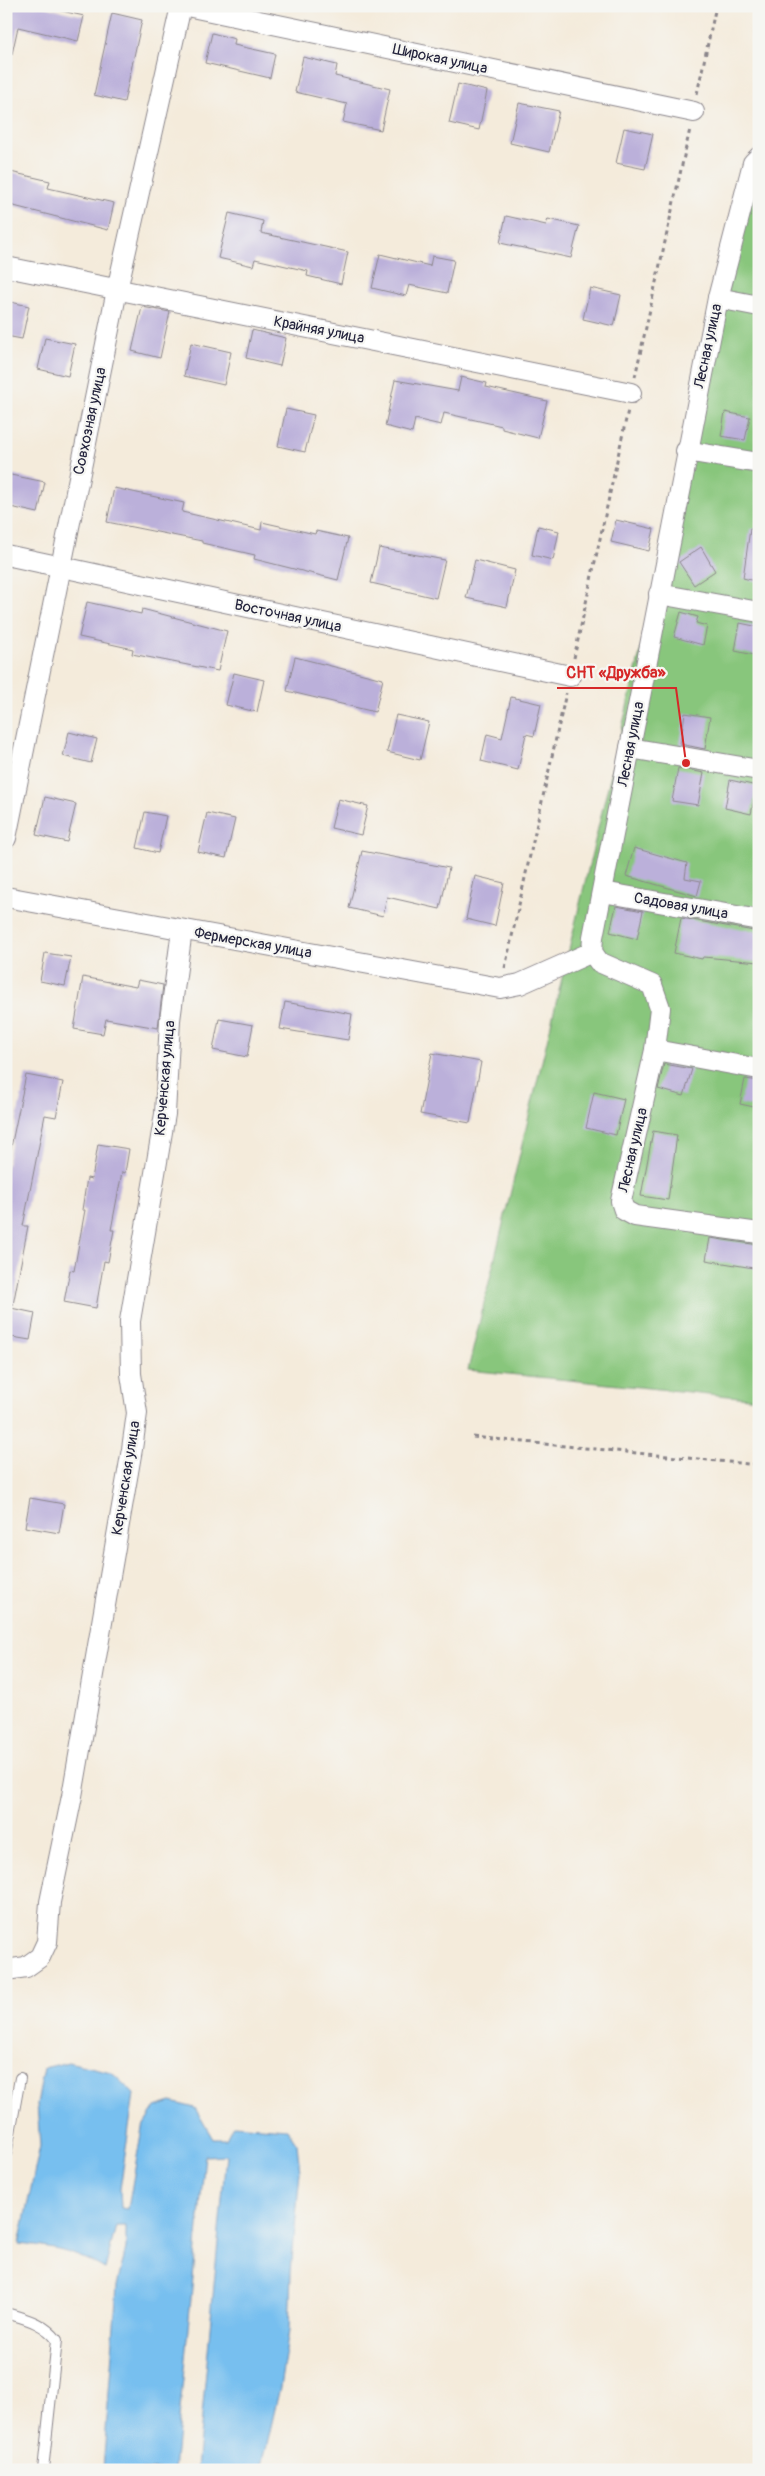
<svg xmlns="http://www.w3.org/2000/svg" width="765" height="2476" font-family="Pangolin,sans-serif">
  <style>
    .green { fill: #88c67c; stroke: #55745c }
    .water { fill: #77bfef; stroke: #4c7095 }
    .building { fill: #bbb0da }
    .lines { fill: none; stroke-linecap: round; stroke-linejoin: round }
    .lane-casing { stroke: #8b868b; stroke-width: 12 }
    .street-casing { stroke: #8b868b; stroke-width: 22 }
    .path { stroke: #8b868b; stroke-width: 3; stroke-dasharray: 4 4; stroke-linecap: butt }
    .lane { stroke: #fff; stroke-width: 10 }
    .street { stroke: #fff; stroke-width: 20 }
    .labels { text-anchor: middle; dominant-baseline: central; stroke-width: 4.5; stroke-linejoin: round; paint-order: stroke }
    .street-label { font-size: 15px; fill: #22223b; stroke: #f6f6f2 }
    .leader { fill: none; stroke: #d62828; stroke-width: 2 }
    .callout-dot { fill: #d62828; stroke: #f6f6f2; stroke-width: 2 }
    .callout-label { font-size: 16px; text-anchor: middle; font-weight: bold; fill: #d62828; stroke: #f6f6f2; stroke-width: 4.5; stroke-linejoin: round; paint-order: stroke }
  </style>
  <rect width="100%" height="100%" fill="#f6f6f2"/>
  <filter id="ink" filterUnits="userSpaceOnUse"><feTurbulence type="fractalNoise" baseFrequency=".02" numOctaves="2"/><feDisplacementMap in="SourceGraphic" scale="10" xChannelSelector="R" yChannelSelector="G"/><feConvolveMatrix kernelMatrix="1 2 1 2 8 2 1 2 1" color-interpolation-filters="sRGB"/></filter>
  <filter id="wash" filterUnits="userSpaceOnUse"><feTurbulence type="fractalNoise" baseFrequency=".0096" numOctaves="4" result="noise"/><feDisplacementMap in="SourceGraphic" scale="20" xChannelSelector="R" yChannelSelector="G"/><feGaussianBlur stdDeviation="1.12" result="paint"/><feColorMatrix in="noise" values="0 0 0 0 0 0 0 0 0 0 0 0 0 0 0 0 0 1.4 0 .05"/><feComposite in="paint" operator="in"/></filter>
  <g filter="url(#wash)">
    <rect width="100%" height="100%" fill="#f4ebdb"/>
    <path class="green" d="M759 157V1399L468 1370Z"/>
    <path class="water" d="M68 2062 111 2072 134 2094 120 2189 121 2208 128 2209 142 2128 155 2107 171 2102 195 2108 213 2139H226L233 2125 287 2129 297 2144 300 2172 291 2272 289 2331 280 2387 261 2470H197L226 2155 205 2156 174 2470H103L117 2286 126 2248V2226H116L105 2269C73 2251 55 2248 19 2244L40 2146 37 2104 44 2068Z"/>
    <g id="blocks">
      <g class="building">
        <path d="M6 6H40L84 16 78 41 18 27 12 54 6 53Z"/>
        <path d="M112 13 142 20 124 102 94 95Z"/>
        <path d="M212 33 235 39 234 45 275 54 270 78 205 63Z"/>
        <path d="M303 57 337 65 335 76 390 89 381 130 343 122 347 104 295 92Z"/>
        <path d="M458 84 487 91 479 130 449 123Z"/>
        <path d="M519 103 559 111 549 152 510 143Z"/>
        <path d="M624 128 653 134 645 169 616 163Z"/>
        <path d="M6 171 50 181 48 188 114 203 108 230 6 204Z"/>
        <path d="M229 213 263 221 261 233 348 252 341 284 307 276 308 271 255 259 253 266 218 258Z"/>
        <path d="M506 216 546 225 548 219 579 226 571 258 500 243Z"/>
        <path d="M380 254 430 266 432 256 454 260 447 293 409 285 406 296 372 288Z"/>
        <path d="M590 288 621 295 614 326 583 319Z"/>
        <path d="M6 301 29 306 22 339 6 336Z"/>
        <path d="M142 307 170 312 160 358 132 351Z"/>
        <path d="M252 330 286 338 280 366 246 358Z"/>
        <path d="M45 338 75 344 68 376 38 369Z"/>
        <path d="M191 343 231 352 224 385 184 376Z"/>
        <path d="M461 377 487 383 486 387 547 401 538 438 502 429V426L444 413 441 425 415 419 412 433 385 426 395 380 458 391Z"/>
        <path d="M286 409 314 415 305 452 278 446Z"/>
        <path d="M725 412 750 417 745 440 721 436Z"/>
        <path d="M6 474 45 482 38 513 6 506Z"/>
        <path d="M114 488 184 503 182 512 261 530 262 522 315 534 316 531 348 538 338 580 254 559 255 555 202 543V541L107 522Z"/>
        <path d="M616 520 654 529 649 551 611 542Z"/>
        <path d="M538 526 559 531 553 560 532 555Z"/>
        <path d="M750 529H759V582L743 578Z"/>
        <path d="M701 547 715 571 694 585 679 562Z"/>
        <path d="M379 548 445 560 436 598 371 583Z"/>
        <path d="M475 560 515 570 507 607 466 598Z"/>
        <path d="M87 602 141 614 142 609 227 631 218 671 132 654 133 649 79 637Z"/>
        <path d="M681 612 698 617 696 623 707 626 703 645 674 637Z"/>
        <path d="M740 623 759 627V656L735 651Z"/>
        <path d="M295 657 383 679 375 712 287 691Z"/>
        <path d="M234 673 264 680 257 712 226 705Z"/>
        <path d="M511 697 541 704 534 736 526 734 518 770 481 761 487 734 502 738Z"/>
        <path d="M685 713 710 717 705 749 680 744Z"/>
        <path d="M396 715 429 722 420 760 387 752Z"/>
        <path d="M69 732 97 739 91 763 63 756Z"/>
        <path d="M678 768 704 773 698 805 672 801Z"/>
        <path d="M730 780 757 786 751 814 725 808Z"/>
        <path d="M45 797 76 804 67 842 36 835Z"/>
        <path d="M338 799 368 806 361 835 331 828Z"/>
        <path d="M145 812 166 816 158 853 137 848Z"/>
        <path d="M207 813 235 819 226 858 198 852Z"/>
        <path d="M634 848 687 863 685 878 701 881 697 896 626 876Z"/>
        <path d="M362 851 449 868 440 909 387 897 383 916 349 908Z"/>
        <path d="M475 876 504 883 495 926 466 919Z"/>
        <path d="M616 906 643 911 637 939 610 932Z"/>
        <path d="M681 918 759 932V962L703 957 702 959 674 953Z"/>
        <path d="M45 953 71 957 65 986 40 981Z"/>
        <path d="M83 977 136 987 138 980 163 985 158 1028 106 1019 103 1034 74 1029Z"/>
        <path d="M285 1002 352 1014 348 1040 280 1029Z"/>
        <path d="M219 1019 253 1025 247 1057 213 1050Z"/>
        <path d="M432 1053 481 1062 470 1123 420 1114Z"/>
        <path d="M664 1064 692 1069 684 1096 658 1089Z"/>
        <path d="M26 1075 63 1082 56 1117 45 1115 23 1226H28L13 1305 6 1304V1171Z"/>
        <path d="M745 1079 759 1081V1108L740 1104Z"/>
        <path d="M594 1092 624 1099 616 1135 586 1128Z"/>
        <path d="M653 1131 677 1135 668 1200 641 1196Z"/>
        <path d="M98 1144 129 1149 125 1173 122 1172 111 1230H114L108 1262 104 1261 96 1308 64 1302 70 1270 74 1271 85 1210H82L87 1178 92 1179Z"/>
        <path d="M710 1238 759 1245V1269L706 1260Z"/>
        <path d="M6 1307 35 1313 30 1340 6 1336Z"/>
        <path d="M30 1498 64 1504 59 1533 25 1527Z"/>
      </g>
    </g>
  </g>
  <g filter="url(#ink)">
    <use href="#blocks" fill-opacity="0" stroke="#8b868b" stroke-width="1"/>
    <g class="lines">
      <defs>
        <g id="lane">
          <path d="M6 2155 20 2078"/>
          <path d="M6 2313C26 2319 44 2323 57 2340L43 2470"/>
        </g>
        <g id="street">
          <path d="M187 6 694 112"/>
          <path d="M759 157 753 163 718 298 593 937 592 952 599 962 652 985 660 1008 655 1050 621 1201 624 1210 635 1216 759 1233"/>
          <path d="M6 267 631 393"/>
          <path d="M718 298 759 306"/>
          <path d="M686 451 759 463"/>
          <path d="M6 555 570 676"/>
          <path d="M659 594 759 612"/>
          <path d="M630 748 759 770"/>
          <path d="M6 838 117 290 181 6"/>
          <path d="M603 892 759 920"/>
          <path d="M6 897 500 988 520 984 592 952"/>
          <path d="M655 1050 759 1069"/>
          <path d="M6 1970 26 1967 40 1957 47 1942 50 1902 72 1796 132 1449 137 1413 131 1374 130 1321 165 1114 170 1020 182 930"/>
        </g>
      </defs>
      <use href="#lane" class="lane-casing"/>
      <use href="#street" class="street-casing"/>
      <g class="path">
        <path d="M697 94 716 6"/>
        <path d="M635 377 690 129"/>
        <path d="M574 658 628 410"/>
        <path d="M505 968 566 693"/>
        <path d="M473 1437 759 1465"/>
      </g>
      <use href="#lane" class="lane"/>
      <use href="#street" class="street"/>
    </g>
  </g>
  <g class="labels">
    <g class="street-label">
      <text transform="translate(440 59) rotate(12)">Широкая улица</text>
      <text transform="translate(319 330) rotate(11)">Крайняя улица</text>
      <text transform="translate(708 346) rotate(-78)">Лесная улица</text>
      <text transform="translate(90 421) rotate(-78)">Совхозная улица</text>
      <text transform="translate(288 616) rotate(12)">Восточная улица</text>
      <text transform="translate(631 744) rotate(-79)">Лесная улица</text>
      <text transform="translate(681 906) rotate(10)">Садовая улица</text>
      <text transform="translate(253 943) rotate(10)">Фермерская улица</text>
      <text transform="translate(165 1078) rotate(-85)">Керченская улица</text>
      <text transform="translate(633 1150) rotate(-77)">Лесная улица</text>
      <text transform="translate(126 1478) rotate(-81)">Керченская улица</text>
    </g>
  </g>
  <path class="leader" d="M686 763L676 688H557"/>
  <circle class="callout-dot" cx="686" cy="763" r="5"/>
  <g class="callout-label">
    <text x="616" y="678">СНТ «Дружба»</text>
  </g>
  <rect width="765" height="2476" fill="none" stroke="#f6f6f2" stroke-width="25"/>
</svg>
